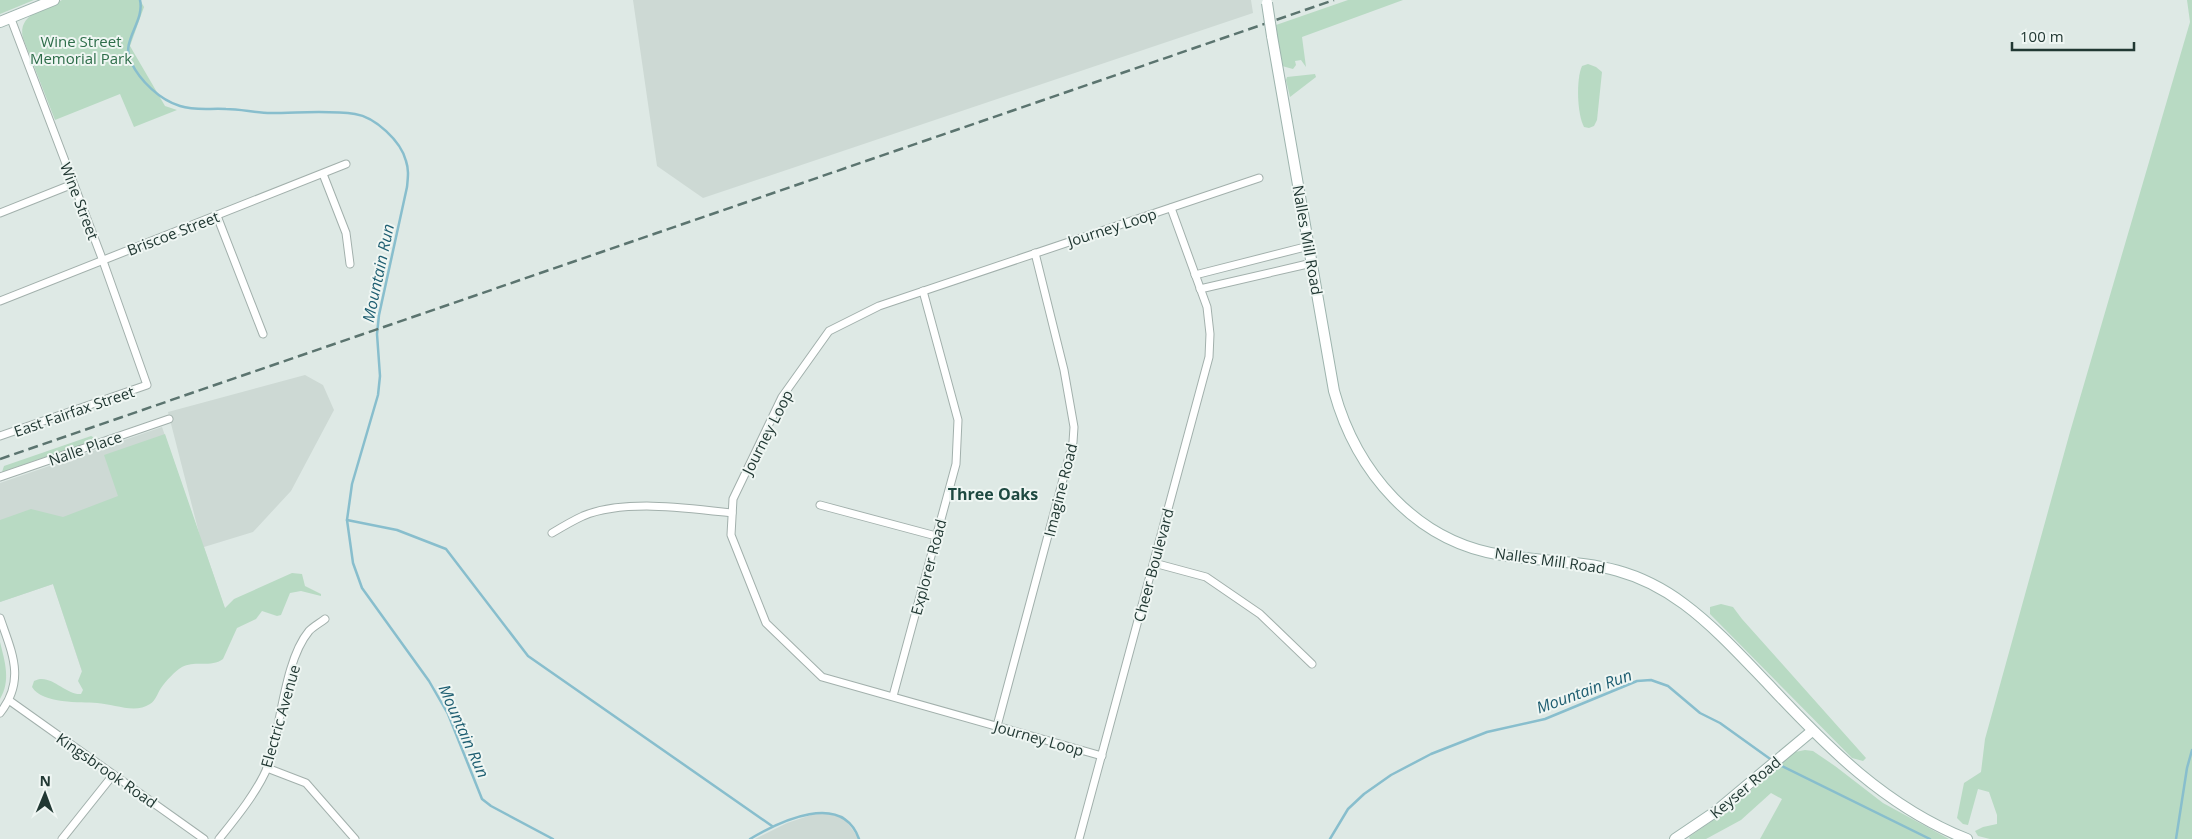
<svg xmlns="http://www.w3.org/2000/svg" width="2192" height="839" font-family="'Open Sans',sans-serif">
  <style>
    .built { fill: #cdd9d4 }
    .green { fill: #b8dac3 }
    .lines { fill: none; stroke-linecap: round; stroke-linejoin: round }
    .stream { stroke: #88becd; stroke-width: 2.5 }
    .street-casing { stroke: #a2b0ac; stroke-width: 9 }
    .secondary-casing { stroke: #9eb4ae; stroke-width: 12 }
    .street { stroke: #fff; stroke-width: 7 }
    .secondary { stroke: #fff; stroke-width: 10 }
    .rail { stroke: #5b746f; stroke-width: 2.5; stroke-dasharray: 10 5; stroke-linecap: butt }
    .secondary-bridge-casing { stroke: #9eb4ae; stroke-width: 12; stroke-linecap: butt }
    .secondary-bridge { stroke: #fff; stroke-width: 10 }
    .labels { text-anchor: middle; dominant-baseline: central; stroke-width: 4; stroke-linejoin: round; paint-order: stroke }
    .park-label { font-size: 15px; fill: #2d6d49; stroke: #eff6f3 }
    .street-label { font-size: 15px; fill: #213833; stroke: #eff6f3 }
    .water-label { font-size: 16px; font-style: italic; fill: #1e5e71; stroke: #eff6f3 }
    .neighbourhood-label { font-size: 16px; font-weight: bold; fill: #1e4941; stroke: #eff6f3 }
  </style>
  <rect width="100%" height="100%" fill="#dee9e5"/>
  <g class="built">
    <path d="M633 0H1251L1253 13 703 198 657 166Z"/>
    <path d="M305 375 323 385 334 410 291 491 253 532 204 547 225 609 90 696 53 584 0 602V483L162 427 200 537 168 412Z"/>
    <path d="M820 812 843 816 859 839H755L787 823Z"/>
  </g>
  <g class="green">
    <path d="M0 0H34L0 14Z"/>
    <path d="M62 0H140L144 7 130 46 165 106 177 110 134 127 120 94 55 120 23 38C17 14 45 9 62 0Z"/>
    <path d="M1348 0H1403L1302 37 1306 67 1301 60 1295 61 1296 65 1293 69 1282 66 1276 25Z"/>
    <path d="M2187 0H2192V839H1990L1978 836 1975 831 1983 827 1997 824V815L1989 792 1978 789 1968 825 1963 824 1957 818 1964 783 1981 772 1985 739 2070 432 2190 22Z"/>
    <path d="M1588 64 1596 67 1602 72 1597 120 1594 126 1589 128 1584 127C1577 114 1576 79 1582 66Z"/>
    <path d="M1315 74 1316 77 1290 97 1286 80 1287 77Z"/>
    <path d="M165 434 225 608 234 599 292 573 302 574 305 586 321 594V596L301 591 290 593 281 615 277 616 262 611 256 619 237 628 223 659C211 668 195 660 182 667 175 671 166 681 161 688 157 694 156 700 150 704 135 714 114 704 97 703 81 702 42 704 32 687L34 681C50 672 65 695 81 694L83 690 78 681 82 671 53 584 0 602V520L31 509 63 517 118 496 104 455Z"/>
    <path d="M91 436 95 438V440L2 472 4 466Z"/>
    <path d="M1721 604 1733 607 1742 619 1866 758 1863 761 1852 758 1710 614V607Z"/>
    <path d="M0 642C5 662 11 681 0 699Z"/>
    <path d="M1805 750 1813 751 1835 766 1883 803 1949 839H1760L1782 799 1771 793 1741 820 1706 839H1690L1689 837 1729 809 1795 752Z"/>
  </g>
  <g class="lines">
    <g class="stream">
      <path d="M140 0C145 22 120 41 131 62 140 81 160 100 180 106 196 111 210 108 226 109 241 109 256 113 271 113 298 113 328 110 355 114 375 117 401 141 406 161 409 170 408 177 407 187L379 315 377 334 380 376 378 395 352 484 347 520 353 563 362 588 429 681 448 714 482 799 491 806 553 839"/>
      <path d="M347 520 397 530 446 549 528 656 772 826"/>
      <path d="M1778 764 1930 839"/>
      <path d="M750 839C780 821 842 791 859 839"/>
      <path d="M1330 839 1348 809 1364 794 1391 775 1431 754 1487 732 1545 719 1637 681 1651 680 1668 686 1700 713 1720 723 1773 761"/>
      <path d="M2176 839 2187 768 2192 750"/>
    </g>
    <defs>
      <g id="street">
        <path d="M323 174 346 233 350 264"/>
        <path d="M0 213 73 184"/>
        <path d="M217 216 263 334"/>
        <path d="M1195 275 1309 246"/>
        <path d="M1200 289 1312 263"/>
        <path d="M0 301 346 164"/>
        <path d="M0 436 147 385 103 261 11 19"/>
        <path d="M0 477 169 419"/>
        <path d="M820 505 936 536"/>
        <path d="M552 533C562 527 572 521 583 516 624 499 689 508 732 513"/>
        <path d="M1154 563 1206 577 1260 614 1312 664"/>
        <path d="M0 618C12 653 26 680 0 713"/>
        <path d="M893 696 956 464 958 420 923 291"/>
        <path d="M10 701 204 839"/>
        <path d="M997 726 1073 442 1074 427 1064 370 1035 253"/>
        <path d="M1102 756 822 677 766 623 731 535 733 499 782 397 829 331 879 306 1259 178"/>
        <path d="M267 768 306 783 355 839"/>
        <path d="M62 839 113 775"/>
        <path d="M219 839C236 818 258 791 268 766 281 728 284 661 309 631 314 626 320 623 325 619"/>
        <path d="M1079 839 1209 357 1210 334 1207 307 1171 208"/>
      </g>
      <g id="secondary">
        <path d="M0 22 54 0"/>
        <path d="M1272 36 1334 391C1356 471 1415 542 1502 555 1573 566 1621 557 1684 604 1715 627 1742 657 1769 685 1827 747 1886 807 1967 839"/>
        <path d="M1675 839 1715 812 1812 731"/>
      </g>
    </defs>
    <use href="#street" class="street-casing"/>
    <use href="#secondary" class="secondary-casing"/>
    <use href="#street" class="street"/>
    <use href="#secondary" class="secondary"/>
    <path class="rail" d="M0 459 1334 0"/>
    <defs>
      <path id="secondary-bridge" d="M1267 3 1272 36"/>
    </defs>
    <use href="#secondary-bridge" class="secondary-bridge-casing"/>
    <use href="#secondary-bridge" class="secondary-bridge"/>
  </g>
  <g class="labels">
    <g class="park-label">
      <text x="81" y="41">Wine Street<tspan x="81" dy="17">Memorial Park</tspan></text>
    </g>
    <g class="street-label">
      <text transform="translate(80 201) rotate(69)">Wine Street</text>
      <text transform="translate(1112 227) rotate(-18)">Journey Loop</text>
      <text transform="translate(173 233) rotate(-21)">Briscoe Street</text>
      <text transform="translate(1308 240) rotate(80)">Nalles Mill Road</text>
      <text transform="translate(74 411) rotate(-19)">East Fairfax Street</text>
      <text transform="translate(767 432) rotate(-63)">Journey Loop</text>
      <text transform="translate(85 448) rotate(-19)">Nalle Place</text>
      <text transform="translate(1060 490) rotate(-76)">Imagine Road</text>
      <text transform="translate(1550 560) rotate(8)">Nalles Mill Road</text>
      <text transform="translate(1153 565) rotate(-75)">Cheer Boulevard</text>
      <text transform="translate(928 567) rotate(-75)">Explorer Road</text>
      <text transform="translate(280 716) rotate(-74)">Electric Avenue</text>
      <text transform="translate(1039 738) rotate(16)">Journey Loop</text>
      <text transform="translate(107 770) rotate(35)">Kingsbrook Road</text>
      <text transform="translate(1745 787) rotate(-40)">Keyser Road</text>
    </g>
    <g class="water-label">
      <text transform="translate(378 273) rotate(-78)">Mountain Run</text>
      <text transform="translate(1584 691) rotate(-20)">Mountain Run</text>
      <text transform="translate(464 731) rotate(66)">Mountain Run</text>
    </g>
    <g class="neighbourhood-label">
      <text x="993" y="494">Three Oaks</text>
    </g>
  </g>
  <g transform="translate(45 794) rotate(1)" stroke="#eff6f3" stroke-width="4" paint-order="stroke">
  <path d="M0-4L9 19L0 12L-9 19Z" fill="#213833"/>
  <text y="-8" font-size="14" font-weight="bold" text-anchor="middle" fill="#213833">N</text>
  </g>
  <path d="M2012 42v8h122v-8" fill="none" stroke="#213833" stroke-width="2.5"/>
  <text x="2020" y="42" font-size="15" fill="#213833" stroke="#eff6f3" stroke-width="4" paint-order="stroke">100 m</text>
</svg>
